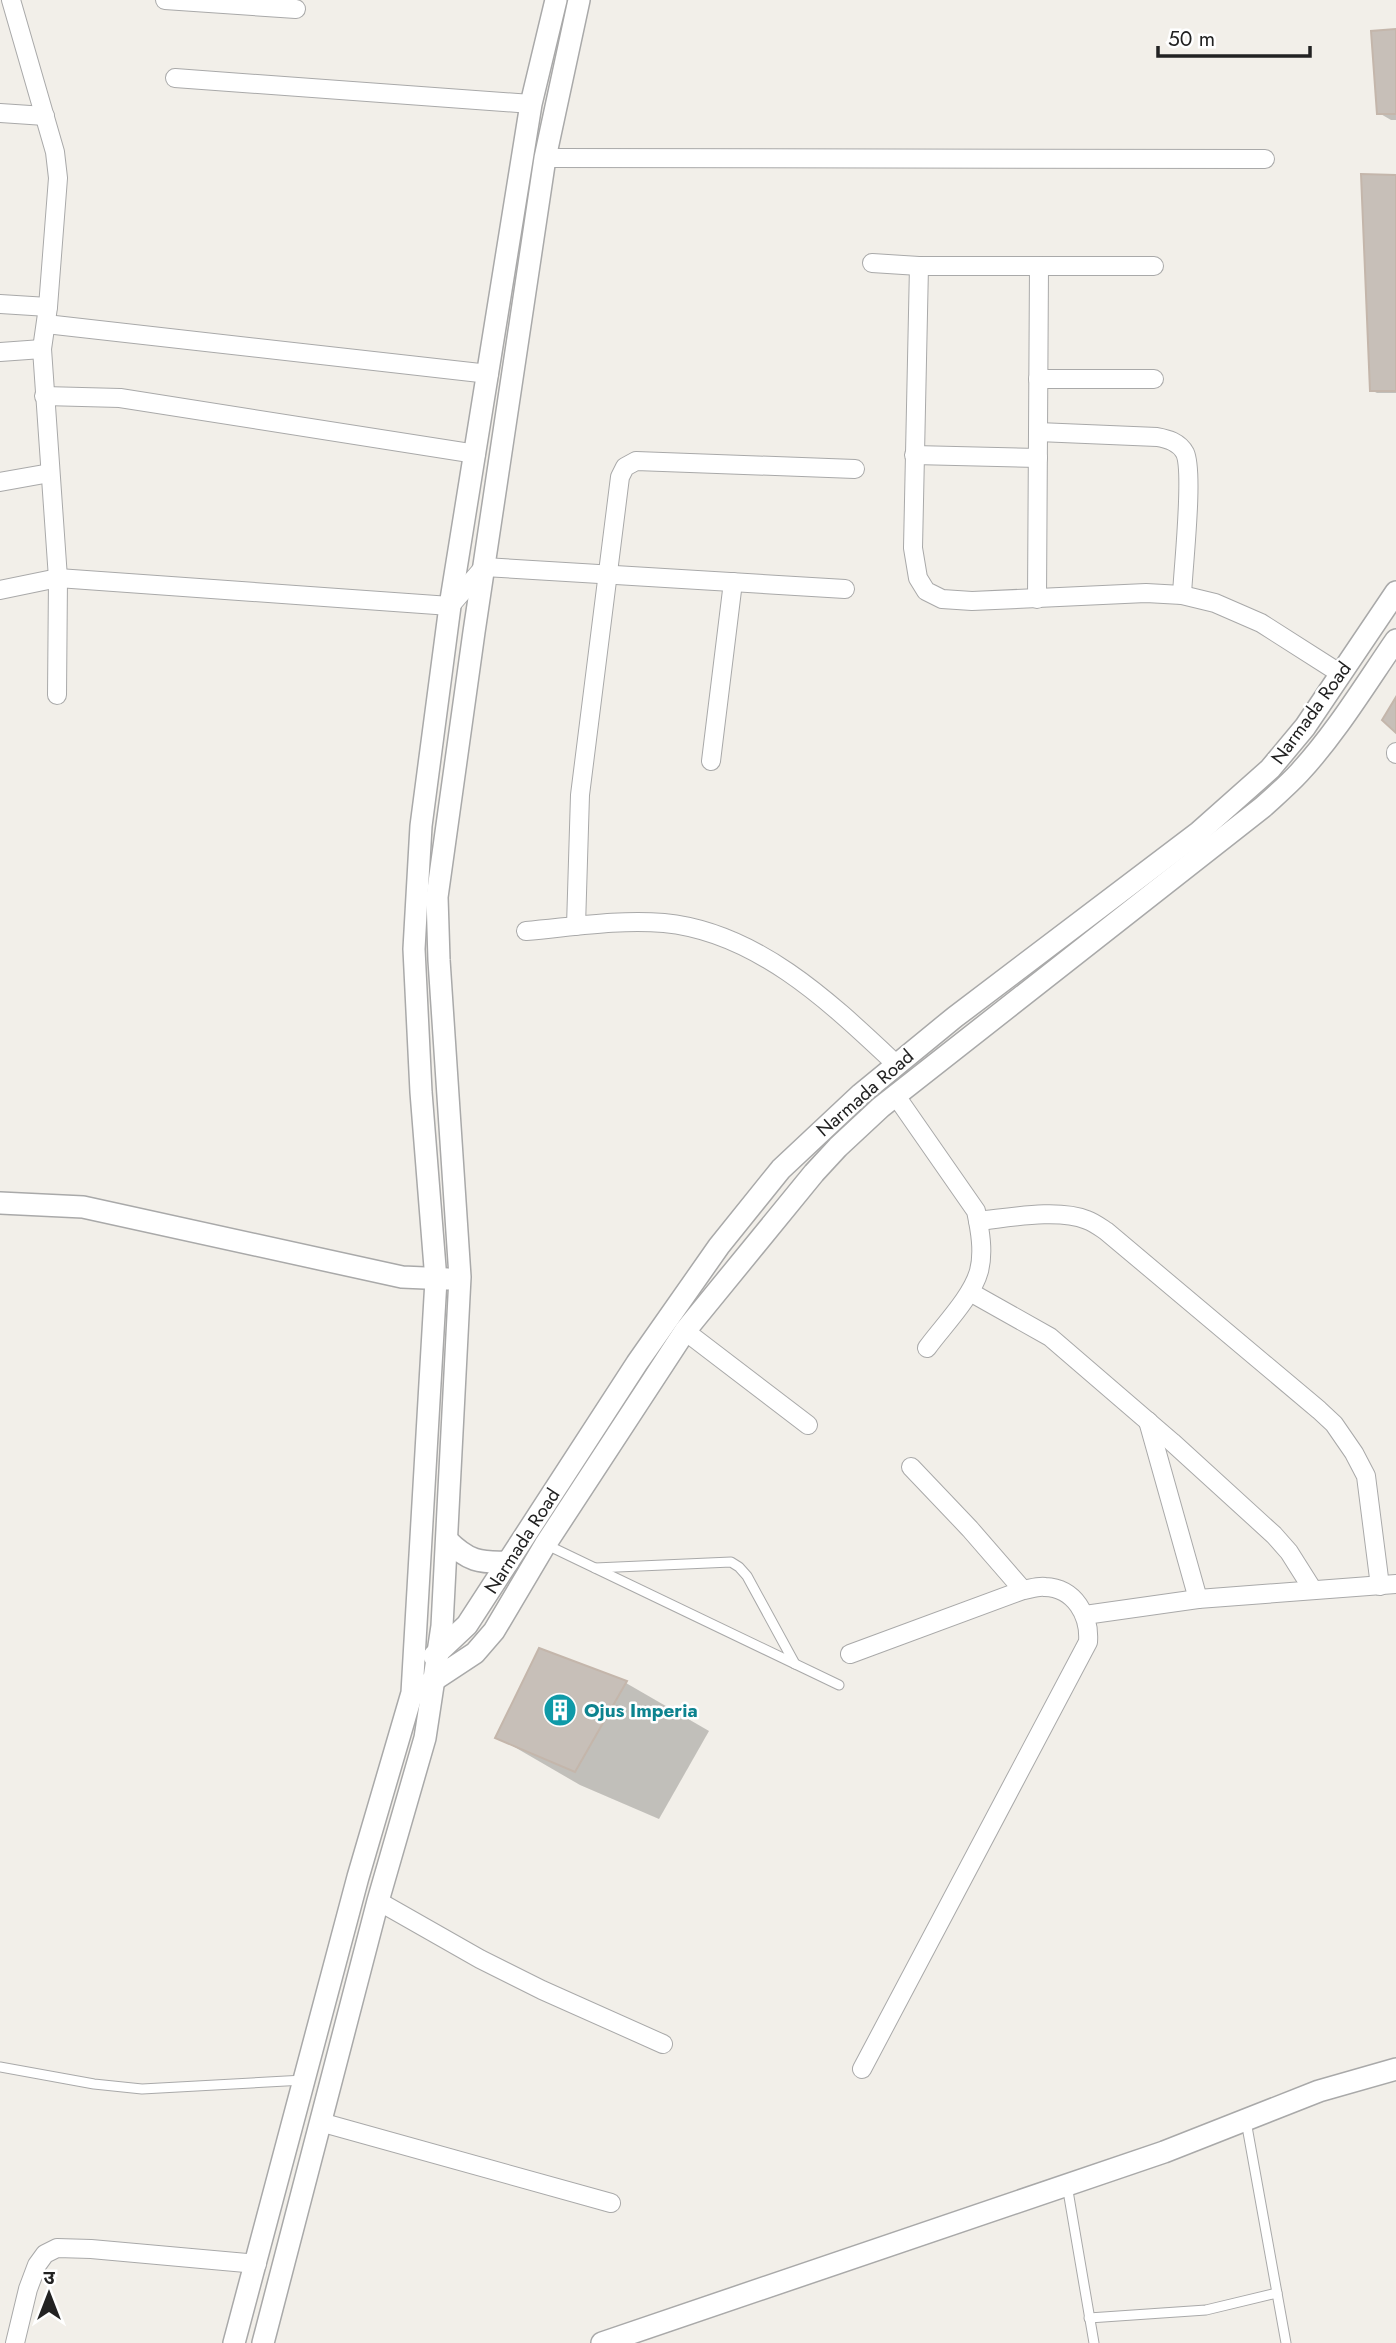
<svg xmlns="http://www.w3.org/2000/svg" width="1396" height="2343" font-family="Jost,'Noto Sans Devanagari',sans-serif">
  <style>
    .shadow { fill: #0003 }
    .building { fill: #c7bfb8; stroke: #c4b6ab; stroke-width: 2 }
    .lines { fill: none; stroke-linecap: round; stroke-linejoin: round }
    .service-casing { stroke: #a9a9a9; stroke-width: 11 }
    .minor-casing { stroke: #a9a9a9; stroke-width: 20 }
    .tertiary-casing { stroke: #a9a9a9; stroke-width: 24 }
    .service { stroke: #fff; stroke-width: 9 }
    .minor { stroke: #fff; stroke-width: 18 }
    .tertiary { stroke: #fff; stroke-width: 21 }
    .labels { text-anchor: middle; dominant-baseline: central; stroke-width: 5; stroke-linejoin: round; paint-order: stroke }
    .street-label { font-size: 19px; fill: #222; stroke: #fff }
    .culture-label { font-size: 19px; font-weight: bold; fill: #0d838f; stroke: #fff; text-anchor: start }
  </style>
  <rect width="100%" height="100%" fill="#f2efe9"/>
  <g class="shadow">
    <path d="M1396 31V120H1391L1379 113Z"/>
    <path d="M1396 177V393H1377L1371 390Z"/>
    <path d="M540 1650 626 1683 709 1731 659 1819 580 1785 497 1737Z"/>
  </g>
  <g class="building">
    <path d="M1396 29V114H1377L1371 31Z"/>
    <path d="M1361 174 1396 175V391H1370Z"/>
    <path d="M1396 697V733L1382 720Z"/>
    <path d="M539 1648 627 1681 575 1772 495 1738Z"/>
  </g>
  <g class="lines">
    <defs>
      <g id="service">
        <path d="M547 1545 839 1685"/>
        <path d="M595 1568 731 1562 739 1567 747 1576 795 1664"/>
        <path d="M0 2067 94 2084 142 2089 304 2080"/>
        <path d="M1246 2121 1286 2343"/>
        <path d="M1067 2185 1094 2343"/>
        <path d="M1089 2318 1206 2310 1277 2293"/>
      </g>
      <g id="minor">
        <path d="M11 0 55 152 58 178 48 307 42 349 58 578 57 695"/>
        <path d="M165 0 296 9"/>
        <path d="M175 78 531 104"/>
        <path d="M0 113 45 116"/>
        <path d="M545 158 1265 159"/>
        <path d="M872 263 919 266H1154"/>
        <path d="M919 266 913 548 918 578 926 591 942 599 972 601 1146 593 1182 595 1215 603 1261 623 1341 674"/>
        <path d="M0 304 48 307"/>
        <path d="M46 324 489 374"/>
        <path d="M0 352 42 349"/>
        <path d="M1038 379H1154"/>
        <path d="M44 396 120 398 476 454"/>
        <path d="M1038 432 1157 437C1168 439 1179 442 1185 453 1194 473 1183 568 1182 595"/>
        <path d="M914 455 1038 458"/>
        <path d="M0 482 50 473"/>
        <path d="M0 590 58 578 450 606 484 567 845 589"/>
        <path d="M1037 599 1039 266"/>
        <path d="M1396 752V754"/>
        <path d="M711 761 733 582"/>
        <path d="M576 926 580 795 620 477 625 467 636 461 855 469"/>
        <path d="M526 931C572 927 618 919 664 923 758 932 832 1004 897 1065"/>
        <path d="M896 1096 976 1211C980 1230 984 1252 979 1271 972 1297 943 1326 927 1348"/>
        <path d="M978 1221C1008 1218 1058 1208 1087 1220 1093 1222 1100 1227 1106 1231L1319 1410 1334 1424 1354 1453 1366 1476 1380 1586"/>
        <path d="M970 1292 1050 1337 1172 1442 1274 1535 1289 1552 1313 1590"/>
        <path d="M685 1331 808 1425"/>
        <path d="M1148 1421 1198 1599"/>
        <path d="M911 1467 970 1529 1023 1590"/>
        <path d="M1085 1615 1198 1599 1396 1584"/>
        <path d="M850 1654 1023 1590C1030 1589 1038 1586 1045 1587 1075 1588 1090 1616 1088 1642L862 2069"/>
        <path d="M378 1901 480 1959 542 1990 663 2044"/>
        <path d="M320 2122 611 2203"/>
        <path d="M15 2343 28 2289 37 2265 45 2254 57 2248 91 2249 257 2264"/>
      </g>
      <g id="tertiary">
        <path d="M0 1203 83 1207 402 1277 448 1279"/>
        <path d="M447 1540C468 1561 479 1563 508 1562"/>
        <path d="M434 1656 467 1625 637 1363 719 1246 781 1169 861 1094 955 1017 1199 832 1270 769 1305 727 1396 592"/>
        <path d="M425 1686 475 1653 494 1631 545 1545 685 1331 814 1173 838 1147 881 1107 1263 807C1275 796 1288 785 1299 773 1336 733 1365 685 1396 640"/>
        <path d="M234 2343 358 1877 412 1693 436 1280 421 1092 414 949 421 826 450 606 531 104 556 0"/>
        <path d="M263 2343 378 1901 425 1738 442 1626 460 1277 439 960 437 897 474 632 545 158 579 0"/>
        <path d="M602 2343 1164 2152 1319 2091 1396 2069"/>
      </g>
    </defs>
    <use href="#service" class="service-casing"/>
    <use href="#minor" class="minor-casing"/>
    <use href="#tertiary" class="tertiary-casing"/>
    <use href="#service" class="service"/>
    <use href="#minor" class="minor"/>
    <use href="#tertiary" class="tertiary"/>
  </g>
  <defs>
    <symbol id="building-disc" viewBox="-11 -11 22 22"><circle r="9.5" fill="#0f9aa8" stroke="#fff"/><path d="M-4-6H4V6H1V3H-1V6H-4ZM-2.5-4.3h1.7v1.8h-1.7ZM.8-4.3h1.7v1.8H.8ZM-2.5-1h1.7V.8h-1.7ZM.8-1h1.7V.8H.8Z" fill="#fff"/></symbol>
  </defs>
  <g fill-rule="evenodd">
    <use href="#building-disc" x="541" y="1691" width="38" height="38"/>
  </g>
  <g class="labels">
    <g class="street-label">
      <text transform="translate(1311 713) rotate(-54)">Narmada Road</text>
      <text transform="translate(865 1093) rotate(-41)">Narmada Road</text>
      <text transform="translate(522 1541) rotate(-57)">Narmada Road</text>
    </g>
    <g class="culture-label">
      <text x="584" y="1710">Ojus Imperia</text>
    </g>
  </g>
  <g transform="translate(49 2294)" stroke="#ffffff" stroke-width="5" paint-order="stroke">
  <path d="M0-5L12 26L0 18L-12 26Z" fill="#222222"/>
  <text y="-10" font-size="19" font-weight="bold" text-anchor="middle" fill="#222222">उ</text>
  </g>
  <path d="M1158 46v10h152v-10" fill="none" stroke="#222222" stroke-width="3.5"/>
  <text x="1168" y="46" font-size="21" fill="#222222" stroke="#ffffff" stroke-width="5" paint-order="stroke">50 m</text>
</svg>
